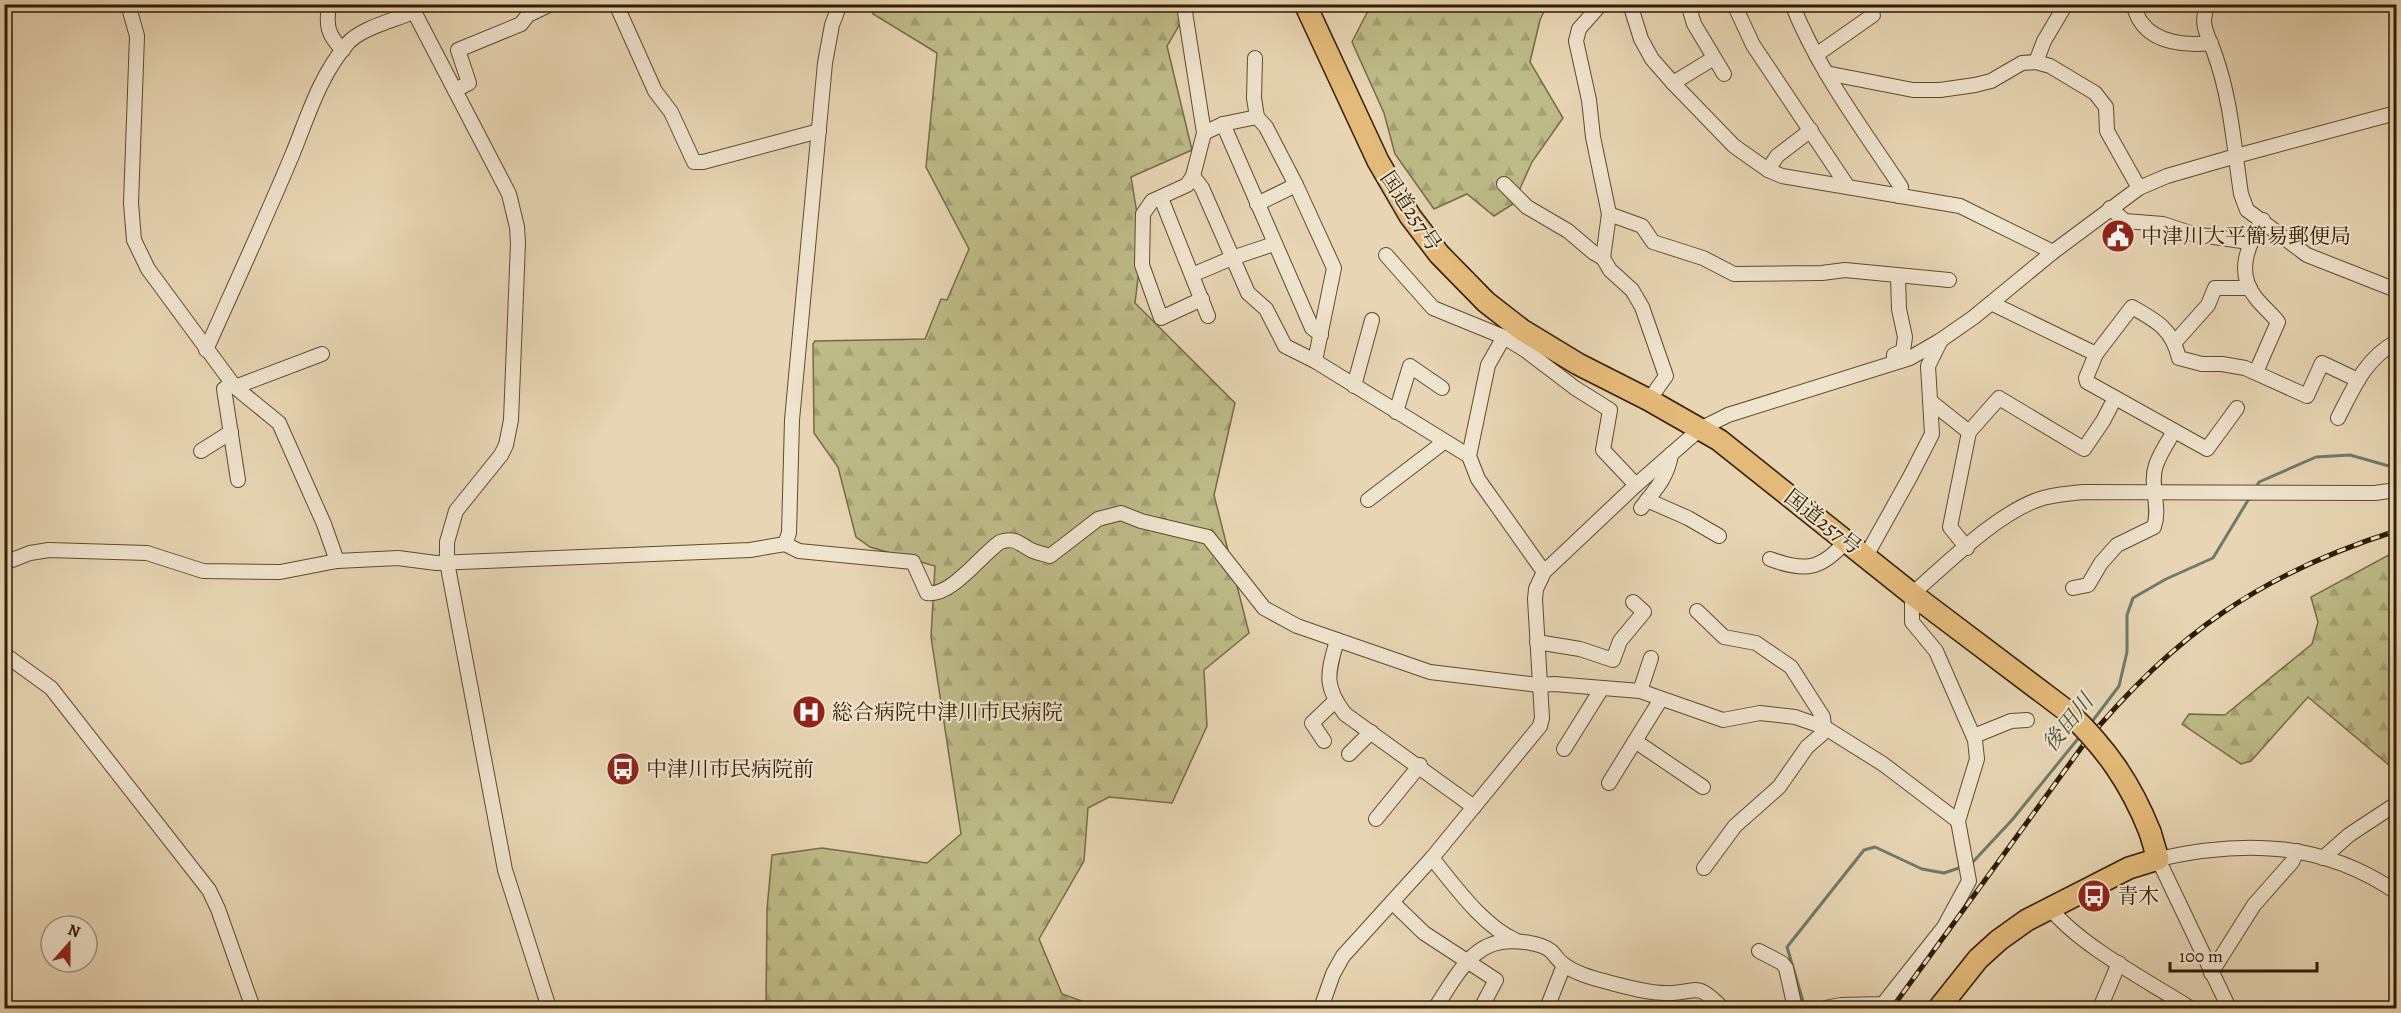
<svg xmlns="http://www.w3.org/2000/svg" width="2401" height="1013" font-family="Alegreya,'Noto Serif JP',serif">
  <style>
    .forest { fill: url(#forest-firs); stroke: #766c44; stroke-width: 1.5 }
    .lines { fill: none; stroke-linecap: round; stroke-linejoin: round }
    .stream { stroke: #6e7a6b; stroke-width: 3 }
    .minor-casing { stroke: #5e4b2e; stroke-width: 16 }
    .highway-casing { stroke: #301d01; stroke-width: 24 }
    .minor { stroke: #efe4ce; stroke-width: 14 }
    .highway { stroke: #e4ba7a; stroke-width: 21 }
    .rail-casing { stroke: #301d01; stroke-width: 5 }
    .rail { stroke: #efe4ce; stroke-width: 3; stroke-dasharray: 9; stroke-linecap: butt }
    .highway-bridge-casing { stroke: #301d01; stroke-width: 24; stroke-linecap: butt }
    .highway-bridge { stroke: #e4ba7a; stroke-width: 21 }
    .labels { text-anchor: middle; dominant-baseline: central; stroke-width: 4.5; stroke-linejoin: round; paint-order: stroke }
    .street-label { font-size: 21px; fill: #301d01; stroke: #efe4ce }
    .poi-label { font-size: 21px; fill: #301d01; stroke: #efe4ce; text-anchor: start }
    .water-label { font-size: 22px; font-style: italic; fill: #4f4c36; stroke: #efe4ce }
  </style>
  <defs>
    <pattern id="forest-firs" width="22" height="20" patternUnits="userSpaceOnUse" patternTransform="scale(1.5)"><rect width="22" height="20" fill="#bdbb87"/><path d="M5 1l3.5 6h-7zM16 11l3.5 6h-7z" fill="#a3a073"/></pattern>
  </defs>
  <rect width="100%" height="100%" fill="#e7d5b3"/>
  <filter id="stains"><feTurbulence type="fractalNoise" baseFrequency=".00333" numOctaves="4"/><feColorMatrix values="0 0 0 0 .2 0 0 0 0 .09 0 0 0 0 .02 0 0 0 .5 -.17"/></filter>
  <radialGradient id="worn" r=".72"><stop offset=".6" stop-color="#630" stop-opacity="0"/><stop offset="1" stop-color="#630" stop-opacity=".3"/></radialGradient>
  <g class="forest">
    <path d="M876 5H1191L1167 46 1192 150 1131 177 1142 244 1135 303 1235 403 1214 495 1249 633 1204 670 1207 726 1172 803 1109 797 1088 808 1084 861 1039 939 1062 994 1101 1008H766L767 909 772 855 822 848 927 863 961 834 931 637 935 566 870 547 856 537 838 467 814 433 813 344 815 341 925 339 941 299 947 300 969 249 926 167 937 53 873 14Z"/>
    <path d="M1371 5H1547L1540 20 1530 62 1563 118 1532 162 1513 204 1494 216 1467 194 1434 209 1395 154 1384 113 1352 42Z"/>
    <path d="M2396 551V771L2308 697 2251 761 2241 764 2182 724 2189 714 2225 715 2312 644 2318 622 2311 597Z"/>
  </g>
  <g class="lines">
    <g class="stream">
      <path d="M2255 489 2259 482 2316 457 2350 455 2396 468"/>
      <path d="M2091 723 2119 686 2127 652V615L2133 598 2166 579 2213 558 2250 497"/>
      <path d="M1971 864 2012 820 2081 735"/>
      <path d="M1805 1008 1787 947 1864 850 1875 847 1922 869 1944 873 1962 867"/>
    </g>
    <defs>
      <g id="minor">
        <path d="M128 4 137 36 131 203 134 240 148 269 235 387 279 423 324 524 337 561"/>
        <path d="M329 4C326 25 327 35 343 50"/>
        <path d="M410 4 509 194 517 227 518 243 511 420 506 445 501 455 456 511 447 542V562L505 870 549 1008"/>
        <path d="M616 4 655 91 671 112 694 162H703L819 131"/>
        <path d="M1189 4 1185 12 1204 133 1193 176 1187 185 1152 201 1143 214 1142 265 1161 318 1202 299"/>
        <path d="M1601 4 1579 29 1576 41 1589 100 1593 137 1609 214 1603 258 1610 270 1632 290 1642 307 1666 376 1649 400"/>
        <path d="M1630 4 1641 39 1652 59 1673 83 1734 146 1768 170 1782 176 1960 206 2053 252"/>
        <path d="M1688 4 1694 24 1724 74"/>
        <path d="M1734 4 1753 45 1848 187"/>
        <path d="M1792 4C1818 70 1862 128 1901 187L1899 196"/>
        <path d="M2133 4C2135 10 2137 17 2141 22 2155 43 2187 46 2211 43"/>
        <path d="M2209 4C2198 22 2208 35 2214 52 2231 98 2234 147 2241 194L2247 210 2307 255 2396 290"/>
        <path d="M1816 55 1873 15"/>
        <path d="M1255 58 1254 98 1257 117"/>
        <path d="M2036 62 2044 41 2066 4"/>
        <path d="M1826 73 1913 90H1940L1975 85 1991 81 2022 63 2036 62 2050 66 2095 93 2106 107 2107 131 2139 188"/>
        <path d="M1673 83 1714 58"/>
        <path d="M455 90 469 83 458 50 521 24 528 15 551 4"/>
        <path d="M1223 124 1312 328 1321 335"/>
        <path d="M1204 133 1223 124 1257 117 1266 127 1296 185 1334 268 1315 361"/>
        <path d="M1768 170 1777 156 1811 130"/>
        <path d="M1193 176 1202 188 1248 293 1266 309 1285 346 1315 361 1469 456"/>
        <path d="M1504 184 1527 207 1568 231 1594 253 1603 258"/>
        <path d="M1161 198 1208 316"/>
        <path d="M1257 204 1296 185"/>
        <path d="M2110 208 2125 221 2163 224 2193 234 2249 242"/>
        <path d="M1609 214 1642 226 1653 242 1703 258 1734 274 1822 273 1845 270 1949 280"/>
        <path d="M1386 255 1433 308 1504 337 1525 350 1575 388 1610 410 1603 450 1636 485"/>
        <path d="M1192 275 1232 258 1274 244"/>
        <path d="M1991 303 2096 354 2086 378 2087 382 2207 449 2237 408"/>
        <path d="M1504 337 1488 365 1469 456 1478 479 1544 572"/>
        <path d="M2175 342 2208 305 2215 288H2250"/>
        <path d="M206 350C235 285 265 220 293 153 308 116 320 75 348 43 361 28 395 20 413 12"/>
        <path d="M2096 354 2132 307C2157 321 2172 329 2179 358L2202 364H2222L2245 368 2307 396 2322 363 2358 380"/>
        <path d="M1894 360V355L1903 351 1905 337 1899 309 1898 276"/>
        <path d="M2256 372 2278 322C2271 313 2263 307 2256 298 2235 273 2248 244 2263 220"/>
        <path d="M232 383 224 389 238 480"/>
        <path d="M1354 386 1372 320"/>
        <path d="M235 387 322 354"/>
        <path d="M1930 401 1969 432 1999 398 2084 449 2103 421 2115 398"/>
        <path d="M1396 412 1410 366 1442 388"/>
        <path d="M2338 418C2354 387 2365 359 2396 342"/>
        <path d="M201 451 231 432"/>
        <path d="M1368 500 1444 442"/>
        <path d="M1647 500 1688 518 1719 536"/>
        <path d="M1641 508C1655 490 1668 477 1671 454"/>
        <path d="M785 544 789 533 792 420 825 63 832 25 840 4"/>
        <path d="M1967 548 1950 527 1969 432"/>
        <path d="M1866 556 1910 477 1932 434 1928 366 1941 340"/>
        <path d="M1770 559C1805 572 1821 570 1846 541"/>
        <path d="M4 563 30 553 49 550 147 553 203 571 280 572 337 561 398 558 436 563 750 550 785 544 799 551 913 562 927 593C951 597 980 556 1000 542 1015 537 1018 543 1031 550 1037 553 1044 554 1050 556L1098 519 1121 513 1141 521 1208 537 1264 608 1297 626 1430 672 1539 685 1554 684 1640 691 1723 720 1760 713 1795 717 1824 727 1883 764 1958 821"/>
        <path d="M2073 588 2088 585 2101 563 2117 545 2154 527C2161 507 2149 485 2156 465 2160 453 2168 442 2174 431"/>
        <path d="M1697 611 1724 637 1756 643 1791 667 1823 717 1824 727 1822 734 1807 747 1779 787 1735 826 1704 868"/>
        <path d="M1337 640C1328 673 1323 685 1345 714L1474 807"/>
        <path d="M1537 642 1580 649 1613 660 1620 641 1644 612 1633 602"/>
        <path d="M4 654 51 688 209 890 218 909 253 1008"/>
        <path d="M1640 691 1651 658"/>
        <path d="M1974 736 2011 721 2027 720"/>
        <path d="M1324 741 1312 723 1335 701"/>
        <path d="M1635 741 1703 787"/>
        <path d="M1564 749 1602 688"/>
        <path d="M1349 754 1371 732"/>
        <path d="M1609 783 1661 699"/>
        <path d="M1376 819 1420 765"/>
        <path d="M1432 858C1454 885 1483 926 1515 940"/>
        <path d="M2323 858 2349 835 2396 804"/>
        <path d="M1392 902 1424 933 1496 980 1481 1008"/>
        <path d="M2049 907C2080 946 2148 981 2190 1008"/>
        <path d="M1759 951 1782 963 1786 968 1795 1008"/>
        <path d="M2211 973 2254 905 2292 862 2297 851"/>
        <path d="M1321 1008 1333 974 1343 956 1432 858 1540 726 1542 718 1535 599 1536 589 1544 572 1636 485 1700 429 1728 415 1910 358 1941 340 1974 317 2053 252 2139 188 2167 176 2236 156 2396 113"/>
        <path d="M1435 1008C1452 984 1468 947 1501 942 1515 940 1540 942 1551 951 1555 955 1558 960 1563 964 1577 975 1598 979 1615 984 1630 988 1649 993 1665 993 1696 995 1694 978 1722 1008"/>
        <path d="M1547 1008 1564 965"/>
        <path d="M1825 1008 1841 1005 1883 1004 1944 927 1969 881 1958 821 1977 759 1975 740 1936 651 1912 622V594C1948 563 1994 516 2037 500 2052 494 2067 494 2083 492L2375 493 2396 490"/>
        <path d="M2100 1008 2119 963"/>
        <path d="M2229 1008 2158 859C2242 840 2322 841 2396 892"/>
      </g>
      <g id="highway">
        <path d="M1305 4 1378 161 1410 216 1439 254 1486 302 1522 330 1578 364 1649 400 1719 440 1912 594 2067 711"/>
        <path d="M1939 1008 1978 959 1999 940 2027 920 2129 868 2158 859 2150 832"/>
      </g>
    </defs>
    <use href="#minor" class="minor-casing"/>
    <use href="#highway" class="highway-casing"/>
    <use href="#minor" class="minor"/>
    <use href="#highway" class="highway"/>
    <defs>
      <path id="rail" d="M1892 1008 2084 744C2173 635 2262 573 2396 531"/>
    </defs>
    <use href="#rail" class="rail-casing"/>
    <use href="#rail" class="rail"/>
    <defs>
      <path id="highway-bridge" d="M2067 711C2106 748 2130 782 2150 832"/>
    </defs>
    <use href="#highway-bridge" class="highway-bridge-casing"/>
    <use href="#highway-bridge" class="highway-bridge"/>
  </g>
  <defs>
    <symbol id="civic-disc" viewBox="-11 -11 22 22"><circle r="9.5" fill="#8f2418" stroke="#efe4ce"/><path d="M-.6-6.5H3V-4.5H.6V-3L4-1V1h2V6H-6V1h2V-1L-.6-3ZM-1.2 2.5V6h2.4V2.5Z" fill="#fff"/></symbol>
    <symbol id="hospital-disc" viewBox="-11 -11 22 22"><circle r="9.5" fill="#8f2418" stroke="#efe4ce"/><path d="M-5-5h3v3.5h4V-5h3V5h-3V1.5h-4V5h-3Z" fill="#fff"/></symbol>
    <symbol id="bus-disc" viewBox="-11 -11 22 22"><circle r="9.5" fill="#8f2418" stroke="#efe4ce"/><path d="M-5-6H5V4H4V6H2V4H-2V6H-4V4H-5ZM-3.5-4V0h7V-4ZM-3.5 1.2v1.5H-2V1.2ZM2 1.2v1.5H3.5V1.2Z" fill="#fff"/></symbol>
  </defs>
  <g fill-rule="evenodd">
    <use href="#civic-disc" x="2099" y="217" width="38" height="38"/>
    <use href="#hospital-disc" x="790" y="693" width="38" height="38"/>
    <use href="#bus-disc" x="604" y="750" width="38" height="38"/>
    <use href="#bus-disc" x="2075" y="877" width="38" height="38"/>
  </g>
  <g class="labels">
    <g class="street-label">
      <text transform="translate(1411 211) rotate(56)">国道257号</text>
      <text transform="translate(1823 522) rotate(38)">国道257号</text>
    </g>
    <g class="poi-label">
      <text x="2141" y="236">中津川大平簡易郵便局</text>
      <text x="832" y="712">総合病院中津川市民病院</text>
      <text x="646" y="769">中津川市民病院前</text>
      <text x="2117" y="896">青木</text>
    </g>
    <g class="water-label">
      <text transform="translate(2068 723) rotate(-51)">後田川</text>
    </g>
  </g>
  <rect width="2401" height="1013" fill="none" stroke="#e7d5b3" stroke-width="24"/>
  <rect x="6" y="6" width="2389" height="1001" fill="none" stroke="#301d01" stroke-width="3"/>
  <rect x="12" y="12" width="2377" height="989" fill="none" stroke="#301d01" stroke-width="1.5"/>
  <g transform="translate(69 944) rotate(21)"><circle r="28" fill="#efe4ce" stroke="#a3947c" stroke-width="1.5"/>
  <path d="M0-4.5L10 22L0 15L-10 22Z" fill="#8f2418"/>
  <text y="-9" font-size="16" font-weight="bold" text-anchor="middle" fill="#301d01">N</text>
  </g>
  <path d="M2170 962v9h147v-9" fill="none" stroke="#301d01" stroke-width="3"/>
  <text x="2179" y="962" font-size="18" fill="#301d01" stroke="#efe4ce" stroke-width="4.5" paint-order="stroke">100 m</text>
  <rect width="100%" height="100%" filter="url(#stains)"/>
  <rect width="100%" height="100%" fill="url(#worn)"/>
</svg>
